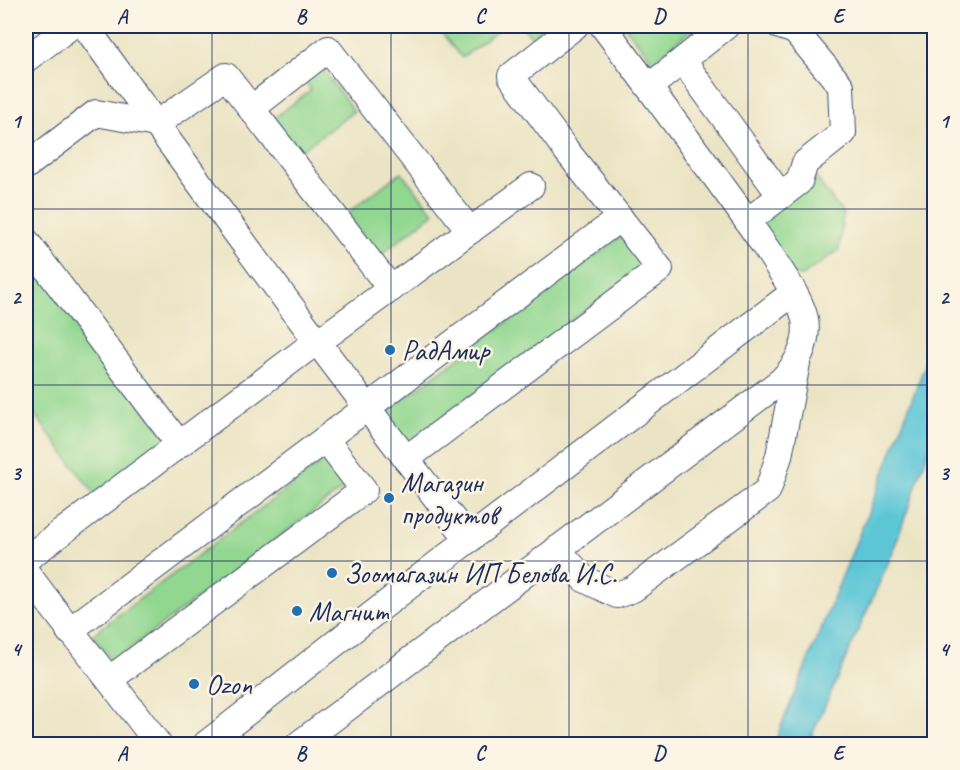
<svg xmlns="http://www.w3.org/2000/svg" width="960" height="770" font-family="Caveat,sans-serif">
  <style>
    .green { fill: #91d790; stroke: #568377; stroke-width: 1.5 }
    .water { fill: #5cc6d7; stroke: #3c7a9a; stroke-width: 1.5 }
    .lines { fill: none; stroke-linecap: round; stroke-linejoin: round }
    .minor-casing { stroke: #3a4a6d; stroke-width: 28 }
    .minor { stroke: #fff; stroke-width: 26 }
    .grid { fill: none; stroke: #1b2f5e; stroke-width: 1.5; stroke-opacity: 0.55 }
    .poi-dot { fill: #1f6fb2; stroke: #fcf5e5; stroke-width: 2 }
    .labels { text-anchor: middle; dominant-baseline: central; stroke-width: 5; stroke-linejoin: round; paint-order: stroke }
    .poi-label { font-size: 28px; fill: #1b2f5e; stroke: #fcf5e5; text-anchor: start }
    .neatline { fill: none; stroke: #1b2f5e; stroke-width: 2 }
    .grid-label { font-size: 20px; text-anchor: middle; font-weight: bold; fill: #1b2f5e }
  </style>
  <rect width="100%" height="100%" fill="#fcf5e5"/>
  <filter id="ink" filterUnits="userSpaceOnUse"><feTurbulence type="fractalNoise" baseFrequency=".0167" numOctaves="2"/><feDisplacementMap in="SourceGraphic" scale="12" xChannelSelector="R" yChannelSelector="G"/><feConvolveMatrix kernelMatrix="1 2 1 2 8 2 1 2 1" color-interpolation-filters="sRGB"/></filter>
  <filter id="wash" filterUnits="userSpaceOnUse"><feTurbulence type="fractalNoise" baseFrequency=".008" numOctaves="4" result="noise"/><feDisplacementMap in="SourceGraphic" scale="24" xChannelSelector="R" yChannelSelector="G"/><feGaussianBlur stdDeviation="1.35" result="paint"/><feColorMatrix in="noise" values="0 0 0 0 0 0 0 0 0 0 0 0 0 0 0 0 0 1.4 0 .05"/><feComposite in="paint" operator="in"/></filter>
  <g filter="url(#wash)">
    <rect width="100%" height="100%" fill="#ebe4c4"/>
    <g class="green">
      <path d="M436 26H503L462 58Z"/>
      <path d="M522 26H554L535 41Z"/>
      <path d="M624 26H696L653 61Z"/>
      <path d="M320 66 354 111 295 155 270 121 311 90 303 79Z"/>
      <path d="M805 163 843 214 839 250 802 276 783 274 748 221Z"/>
      <path d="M401 172 434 213 379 256 346 214Z"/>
      <path d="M621 236 644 266 408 443 385 413Z"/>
      <path d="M26 250 169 440 96 496 26 403Z"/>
      <path d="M324 461 344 488 112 662 92 635Z"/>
    </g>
    <path class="water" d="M934 341V435L892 554 808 744H774L877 491Z"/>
  </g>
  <g filter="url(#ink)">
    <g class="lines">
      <defs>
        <g id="minor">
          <path d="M85 26C210 199 337 371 469 540"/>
          <path d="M26 59 71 26"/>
          <path d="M683 61 781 196"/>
          <path d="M649 87 726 26"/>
          <path d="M251 109 328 49 470 231"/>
          <path d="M26 166 96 113 156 124 226 76 391 289"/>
          <path d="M748 221 799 182 805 163 843 133 841 86 795 31 780 26"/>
          <path d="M26 241 179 444"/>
          <path d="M318 342 531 186"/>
          <path d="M406 459 660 269 566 150 511 76 575 26"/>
          <path d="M557 549 584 579 617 595 633 589 768 490 779 456 797 363"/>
          <path d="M26 559 317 341"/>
          <path d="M26 572C69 630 115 686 158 744"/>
          <path d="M69 631 620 218"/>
          <path d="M110 679 364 490 325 439"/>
          <path d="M206 744 477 533 793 293"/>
          <path d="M299 744 781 381C797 365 809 343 805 319 800 297 780 271 768 251 745 217 721 184 696 151 665 109 634 67 603 26"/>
        </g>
      </defs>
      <use href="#minor" class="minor-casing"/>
      <use href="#minor" class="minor"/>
    </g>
  </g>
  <path class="grid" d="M212 26V744M391 26V744M569 26V744M748 26V744M26 209H934M26 385H934M26 561H934"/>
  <g class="poi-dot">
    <circle cx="390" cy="350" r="6"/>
    <circle cx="389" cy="498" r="6"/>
    <circle cx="332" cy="573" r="6"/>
    <circle cx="297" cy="611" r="6"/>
    <circle cx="194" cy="684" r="6"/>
  </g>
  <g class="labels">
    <g class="poi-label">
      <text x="402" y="350">РадАмир</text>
      <text x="401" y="482">Магазин<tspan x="401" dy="32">продуктов</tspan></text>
      <text x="344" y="573">Зоомагазин ИП Белова И.С.</text>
      <text x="309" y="611">Магнит</text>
      <text x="206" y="684">Ozon</text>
    </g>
  </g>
  <rect width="960" height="770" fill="none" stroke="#fcf5e5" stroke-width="66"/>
  <rect x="33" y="33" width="894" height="704" class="neatline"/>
  <g class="grid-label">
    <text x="122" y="23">A</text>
    <text x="301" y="23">B</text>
    <text x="480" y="23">C</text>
    <text x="659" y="23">D</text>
    <text x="838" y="23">E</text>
    <text x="16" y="128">1</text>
    <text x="944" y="128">1</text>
    <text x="16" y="304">2</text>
    <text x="944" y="304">2</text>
    <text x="16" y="480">3</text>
    <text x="944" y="480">3</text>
    <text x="16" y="656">4</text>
    <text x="944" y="656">4</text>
    <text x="122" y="760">A</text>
    <text x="301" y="760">B</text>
    <text x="480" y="760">C</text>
    <text x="659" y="760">D</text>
    <text x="838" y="760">E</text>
  </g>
</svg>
